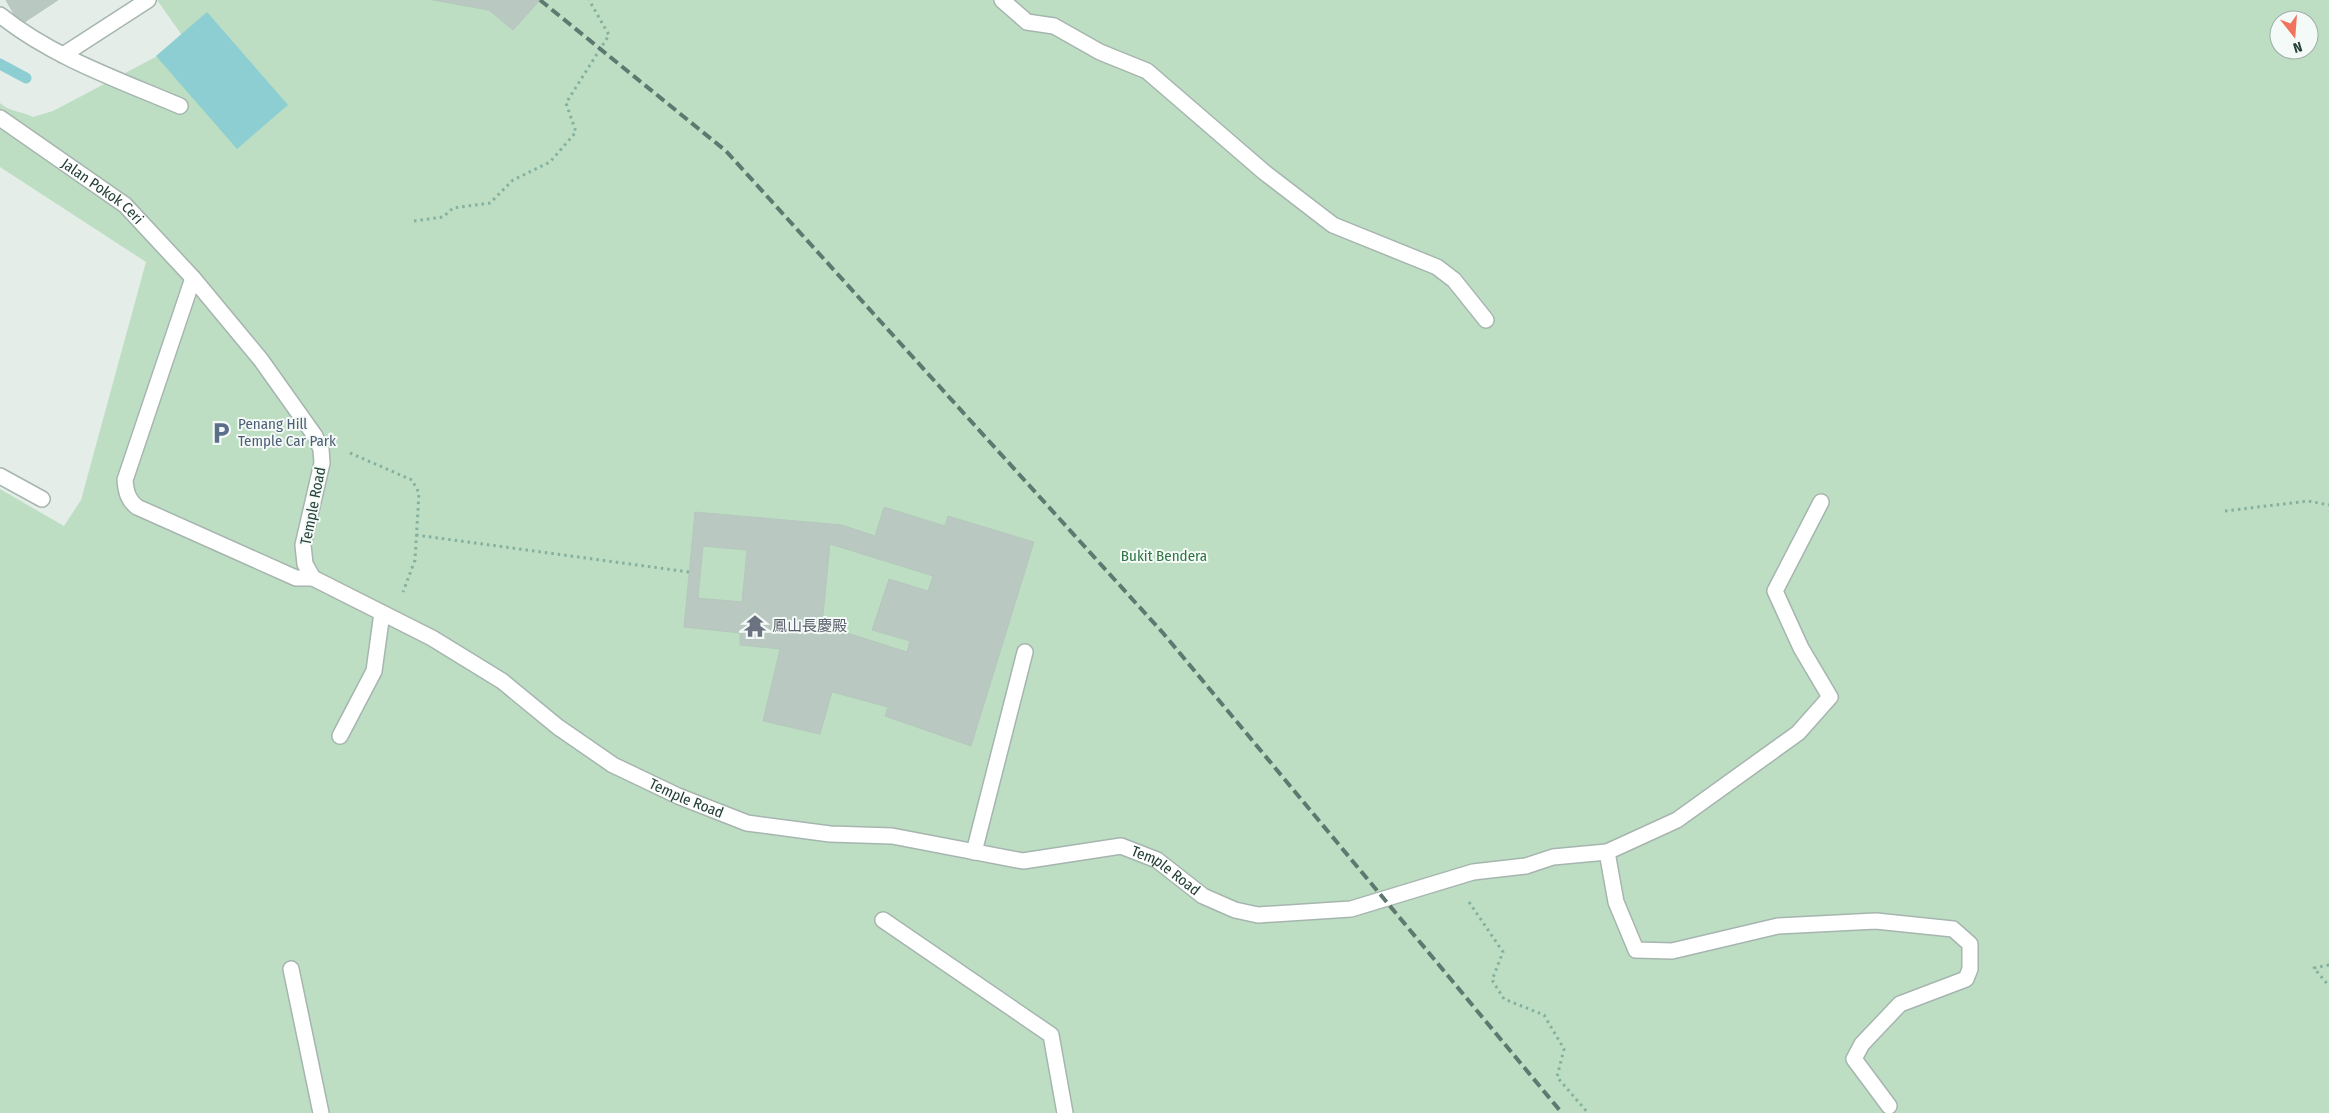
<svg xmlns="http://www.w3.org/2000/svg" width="2329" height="1113" font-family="'Fira Sans Condensed','Noto Sans SC',sans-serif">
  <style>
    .green { fill: #bddec3; fill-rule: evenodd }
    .water { fill: #8cced2 }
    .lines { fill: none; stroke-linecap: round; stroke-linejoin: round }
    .stream { stroke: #8cced2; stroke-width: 11 }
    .building { fill: #b9c8c1; stroke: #b6c7be; fill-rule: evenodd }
    .lane-casing { stroke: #a6b5af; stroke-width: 18 }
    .street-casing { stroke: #a6b5af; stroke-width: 18 }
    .path { stroke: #84b19f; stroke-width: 3; stroke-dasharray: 2.5 4; stroke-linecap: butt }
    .lane { stroke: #fff; stroke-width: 15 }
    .street { stroke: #fff; stroke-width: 15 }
    .rail { stroke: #5e7a70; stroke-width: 4; stroke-dasharray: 10 5; stroke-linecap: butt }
    .labels { text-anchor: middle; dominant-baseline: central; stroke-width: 4; stroke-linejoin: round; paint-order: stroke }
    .street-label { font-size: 15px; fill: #233f35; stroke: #f4faf7 }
    .service-label { font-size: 15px; fill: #4e5e75; stroke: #f4faf7; text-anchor: start }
    .park-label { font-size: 15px; fill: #2d7642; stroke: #f4faf7 }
    .worship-label { font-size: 15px; fill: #5b616d; stroke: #f4faf7; text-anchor: start }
  </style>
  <rect width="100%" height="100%" fill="#e4ede8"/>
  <path class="green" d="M157 0H2329V1113H0V489L64 526 81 500 146 262 0 167V103C10 112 21 111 33 117L53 111 186 41ZM2279 20H2309V50H2279Z"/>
  <path class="water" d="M207 12 288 105 237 149 156 56Z"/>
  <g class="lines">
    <path class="stream" d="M0 64 26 78"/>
  </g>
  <g class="building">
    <path d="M6 0H58L20 25Z"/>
    <path d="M433 0H477L488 10Z"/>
    <path d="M477 0H540L513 30Z"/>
    <path d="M884 507 945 526 948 516 1034 542 971 746 885 716 888 707 832 692 820 734 763 721 780 649 740 645V633L684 627 695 512 842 525 875 536ZM830 544 933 576 928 591 889 579 872 630 910 641 907 652 822 625ZM703 546 747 550 742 602 698 598Z"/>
  </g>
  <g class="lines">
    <defs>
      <g id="lane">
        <path d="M0 15C52 57 119 80 180 106"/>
        <path d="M63 55 148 0"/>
        <path d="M193 278 125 480C126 492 128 500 137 507L296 578H313"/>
        <path d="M974 852 1025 652"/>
      </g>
      <g id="street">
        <path d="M1002 0 1027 22 1054 26 1100 52 1147 71 1264 172 1333 225 1437 267 1454 280 1486 320"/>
        <path id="s1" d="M0 118 125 205 193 278 261 360 315 436 321 449 322 463 303 545 305 564 313 578 432 638 502 681 558 727 613 765 678 796 747 823 830 834 892 836 1023 861 1121 846 1157 860 1203 896 1235 910 1258 915 1351 909 1473 872 1526 866 1553 857 1607 852 1677 820 1798 733 1830 697 1801 648 1775 591 1821 502"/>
        <path d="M0 476 42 499"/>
        <path d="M340 736 374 671 382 613"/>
        <path d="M1607 852 1616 902 1636 950 1672 951 1778 926 1876 921 1953 929 1970 944V969L1966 979 1900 1004 1862 1044 1854 1059 1889 1106"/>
        <path d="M883 920 1051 1035 1065 1113"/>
        <path d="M291 969 321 1113"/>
      </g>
    </defs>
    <use href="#lane" class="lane-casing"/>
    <use href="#street" class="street-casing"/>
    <g class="path">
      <path d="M414 221 443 217 453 208 490 203 513 180 550 162 576 132 566 103 609 35 589 0"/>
      <path d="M350 453 412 480 419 493 415 560 403 592"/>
      <path d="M2225 511 2308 501 2329 505"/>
      <path d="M416 535 689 572"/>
      <path d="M1469 902 1503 952 1492 980 1504 999 1544 1015 1564 1049 1557 1077 1588 1113"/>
      <path d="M2329 965 2314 968 2329 986"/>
    </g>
    <use href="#lane" class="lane"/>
    <use href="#street" class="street"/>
    <path class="rail" d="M540 0 726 151 1163 633 1562 1113"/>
  </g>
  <defs>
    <symbol id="parking-bare" viewBox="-9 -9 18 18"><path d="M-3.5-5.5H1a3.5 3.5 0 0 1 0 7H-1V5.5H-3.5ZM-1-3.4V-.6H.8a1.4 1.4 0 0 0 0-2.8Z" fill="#5c6f8a" stroke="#f4faf7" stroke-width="2.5" paint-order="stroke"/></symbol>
    <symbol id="temple-bare" viewBox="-9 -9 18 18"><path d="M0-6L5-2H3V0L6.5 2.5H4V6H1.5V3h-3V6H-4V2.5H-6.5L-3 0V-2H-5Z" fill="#6b7280" stroke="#f4faf7" stroke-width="2.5" paint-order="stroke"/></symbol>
  </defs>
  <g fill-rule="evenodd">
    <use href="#parking-bare" x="205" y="417" width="32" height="32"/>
    <use href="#temple-bare" x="739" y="610" width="32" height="32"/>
  </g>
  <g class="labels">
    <g class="street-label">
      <text stroke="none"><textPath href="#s1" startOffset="126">Jalan Pokok Ceri</textPath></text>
      <text transform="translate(313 506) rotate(-79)">Temple Road</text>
      <text stroke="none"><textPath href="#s1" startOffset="1035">Temple Road</textPath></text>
      <text stroke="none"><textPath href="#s1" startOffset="1530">Temple Road</textPath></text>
    </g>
    <g class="service-label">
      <text x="238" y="424">Penang Hill<tspan x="238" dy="17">Temple Car Park</tspan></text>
    </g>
    <g class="park-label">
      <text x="1164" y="556">Bukit Bendera</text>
    </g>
    <g class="worship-label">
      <text x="772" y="626">鳳山長慶殿</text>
    </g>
  </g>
  <g transform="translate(2294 35) rotate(163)"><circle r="24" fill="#f4faf7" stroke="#a0afa9"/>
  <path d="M0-4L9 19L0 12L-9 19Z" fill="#f2735d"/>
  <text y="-8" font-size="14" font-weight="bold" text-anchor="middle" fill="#233f35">N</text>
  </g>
</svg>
